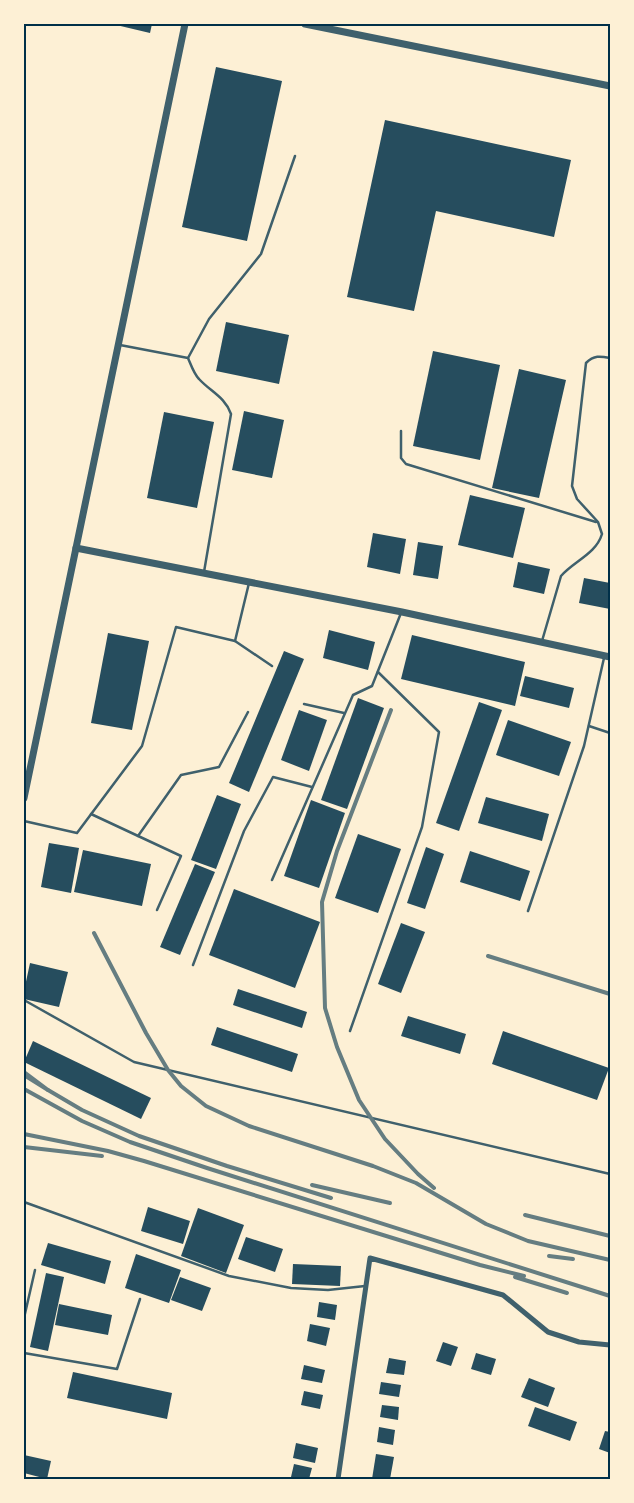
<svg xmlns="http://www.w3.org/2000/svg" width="634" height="1503" font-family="'Alegreya Sans',sans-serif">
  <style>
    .building { fill: #264d5e }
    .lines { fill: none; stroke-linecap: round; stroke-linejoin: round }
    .service { stroke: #3f606c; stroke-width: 2.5 }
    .minor { stroke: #3f606c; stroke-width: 5 }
    .tertiary { stroke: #3f606c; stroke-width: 7 }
    .rail { stroke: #657d81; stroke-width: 4 }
    .neatline { fill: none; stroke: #003049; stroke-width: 2 }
  </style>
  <rect width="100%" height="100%" fill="#fdf0d5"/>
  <g class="building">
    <path d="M112 24H152L150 33Z"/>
    <path d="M216 67 282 81 247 241 182 227Z"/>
    <path d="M385 120 571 160 554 237 436 211 414 311 347 297Z"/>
    <path d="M226 322 289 335 279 384 216 371Z"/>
    <path d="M433 351 500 365 480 460 413 446Z"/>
    <path d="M519 369 566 380 539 498 492 488Z"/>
    <path d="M244 411 284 420 272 478 232 470Z"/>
    <path d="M164 412 214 422 197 508 147 498Z"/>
    <path d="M470 495 525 508 513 558 458 545Z"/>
    <path d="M373 533 406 539 400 574 367 567Z"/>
    <path d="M418 542 443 546 438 579 413 575Z"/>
    <path d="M518 562 550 569 544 594 513 587Z"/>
    <path d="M584 578 610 583V609L579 603Z"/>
    <path d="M329 630 375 642 368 670 323 658Z"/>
    <path d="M108 633 149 641 132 730 91 723Z"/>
    <path d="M412 635 525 662 515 706 401 679Z"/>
    <path d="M284 651 304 659 249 792 229 783Z"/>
    <path d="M525 676 574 688 569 708 520 696Z"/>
    <path d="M358 698 384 708 347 809 321 800Z"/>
    <path d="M479 702 502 710 459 831 436 823Z"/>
    <path d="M299 710 327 720 309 771 281 760Z"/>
    <path d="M508 720 571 742 559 776 496 755Z"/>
    <path d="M217 795 241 804 216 869 191 860Z"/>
    <path d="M486 797 549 814 542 841 478 823Z"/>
    <path d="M311 800 345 813 319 888 284 876Z"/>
    <path d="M358 834 401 849 378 913 335 898Z"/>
    <path d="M49 843 79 848 71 893 41 887Z"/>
    <path d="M426 847 444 854 425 909 407 903Z"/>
    <path d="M83 850 151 864 142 906 74 892Z"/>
    <path d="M470 851 530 871 520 901 460 882Z"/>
    <path d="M195 864 215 872 180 955 160 947Z"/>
    <path d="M234 889 320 922 295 988 209 955Z"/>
    <path d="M401 923 425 932 401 993 378 984Z"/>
    <path d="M30 963 68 972 59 1007 24 999V991Z"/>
    <path d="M238 989 307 1012 302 1028 233 1005Z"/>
    <path d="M408 1016 466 1034 460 1054 401 1036Z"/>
    <path d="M217 1027 298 1054 292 1072 211 1045Z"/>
    <path d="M503 1031 609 1068 597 1100 492 1064Z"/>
    <path d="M33 1041 151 1098 141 1119 24 1062Z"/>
    <path d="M148 1207 190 1221 183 1244 141 1231Z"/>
    <path d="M198 1208 244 1225 226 1273 181 1256Z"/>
    <path d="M246 1237 283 1249 275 1272 238 1259Z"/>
    <path d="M48 1243 111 1261 105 1284 41 1265Z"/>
    <path d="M136 1254 181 1270 169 1303 125 1288Z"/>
    <path d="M293 1264 341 1266 340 1286 292 1284Z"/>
    <path d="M46 1273 64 1277 48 1351 30 1347Z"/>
    <path d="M180 1277 211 1288 202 1311 171 1300Z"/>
    <path d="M319 1302 337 1305 335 1320 317 1317Z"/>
    <path d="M59 1304 112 1315 108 1335 55 1325Z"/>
    <path d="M310 1324 330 1328 326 1346 307 1341Z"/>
    <path d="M443 1342 458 1347 451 1366 436 1361Z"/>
    <path d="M476 1353 496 1359 491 1375 471 1369Z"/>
    <path d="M389 1358 406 1361 404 1375 386 1373Z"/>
    <path d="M304 1365 325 1370 322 1383 301 1379Z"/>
    <path d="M73 1372 172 1393 167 1419 67 1398Z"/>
    <path d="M529 1378 555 1388 548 1407 521 1397Z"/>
    <path d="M381 1382 401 1385 399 1397 379 1394Z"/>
    <path d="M304 1391 323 1395 320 1409 301 1405Z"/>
    <path d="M382 1405 399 1407 398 1420 380 1417Z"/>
    <path d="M535 1407 577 1422 570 1441 528 1426Z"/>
    <path d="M379 1427 395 1430 393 1445 377 1442Z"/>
    <path d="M605 1431 610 1432V1453L599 1449Z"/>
    <path d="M296 1443 318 1448 315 1463 293 1458Z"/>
    <path d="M376 1454 394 1457 390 1479H372Z"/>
    <path d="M24 1455 51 1461 47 1479 24 1473Z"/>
    <path d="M294 1464 312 1468 309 1479 291 1477Z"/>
  </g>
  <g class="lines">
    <g class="service">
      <path d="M120 345 188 358C191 365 194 374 199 379 211 392 225 397 231 414L204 572"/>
      <path d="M188 358 209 319 261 254 295 156"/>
      <path d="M401 431V458L406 464 596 522"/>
      <path d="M235 641 272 666"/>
      <path d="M542 641 561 576C574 561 596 554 602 534L598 522 577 499 572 486 586 363C594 355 600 356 610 358"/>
      <path d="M304 704 344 713"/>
      <path d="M589 726 610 733"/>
      <path d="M91 814 181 856 157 910"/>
      <path d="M24 821 77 833 142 746 176 627 235 641 249 583"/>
      <path d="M138 836 181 775 219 767 248 712"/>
      <path d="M272 880 353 695 372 686 401 613"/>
      <path d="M528 911 584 746 604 658"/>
      <path d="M193 965 244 831 273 777 312 787"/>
      <path d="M24 1000 134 1062 610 1174"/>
      <path d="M350 1031 422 827 439 732 378 672"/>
      <path d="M24 1202 229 1276 291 1288 328 1290 365 1286"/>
      <path d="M24 1318 35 1270"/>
      <path d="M24 1353 117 1369 140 1299"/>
    </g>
    <path class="minor" d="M338 1479 370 1258 503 1295 548 1332 579 1342 610 1345"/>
    <g class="tertiary">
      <path d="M305 24 610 86"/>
      <path d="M76 548 402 612 610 657"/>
      <path d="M24 798 185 24"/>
    </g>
    <g class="rail">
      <path d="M391 710 337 851 322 902 325 1008 337 1047 359 1100 385 1139 418 1174 434 1188"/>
      <path d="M94 933 146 1033 168 1070 181 1086 206 1106 249 1126 373 1166 416 1183 486 1224 528 1241 610 1260"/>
      <path d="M488 956 610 994"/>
      <path d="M24 1072 48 1090 24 1075"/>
      <path d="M24 1089 82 1121 130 1142 207 1168 610 1296"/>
      <path d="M48 1090 82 1110 139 1136 227 1166 331 1198"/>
      <path d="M24 1134 108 1151 144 1161 480 1265 524 1276"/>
      <path d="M24 1147 102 1156"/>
      <path d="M312 1185 390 1203"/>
      <path d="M525 1215 610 1236"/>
      <path d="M549 1256 573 1259"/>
      <path d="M515 1277 567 1293"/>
    </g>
  </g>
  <rect width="634" height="1503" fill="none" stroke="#fdf0d5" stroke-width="50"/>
  <rect x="25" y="25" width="584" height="1453" class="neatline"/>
</svg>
